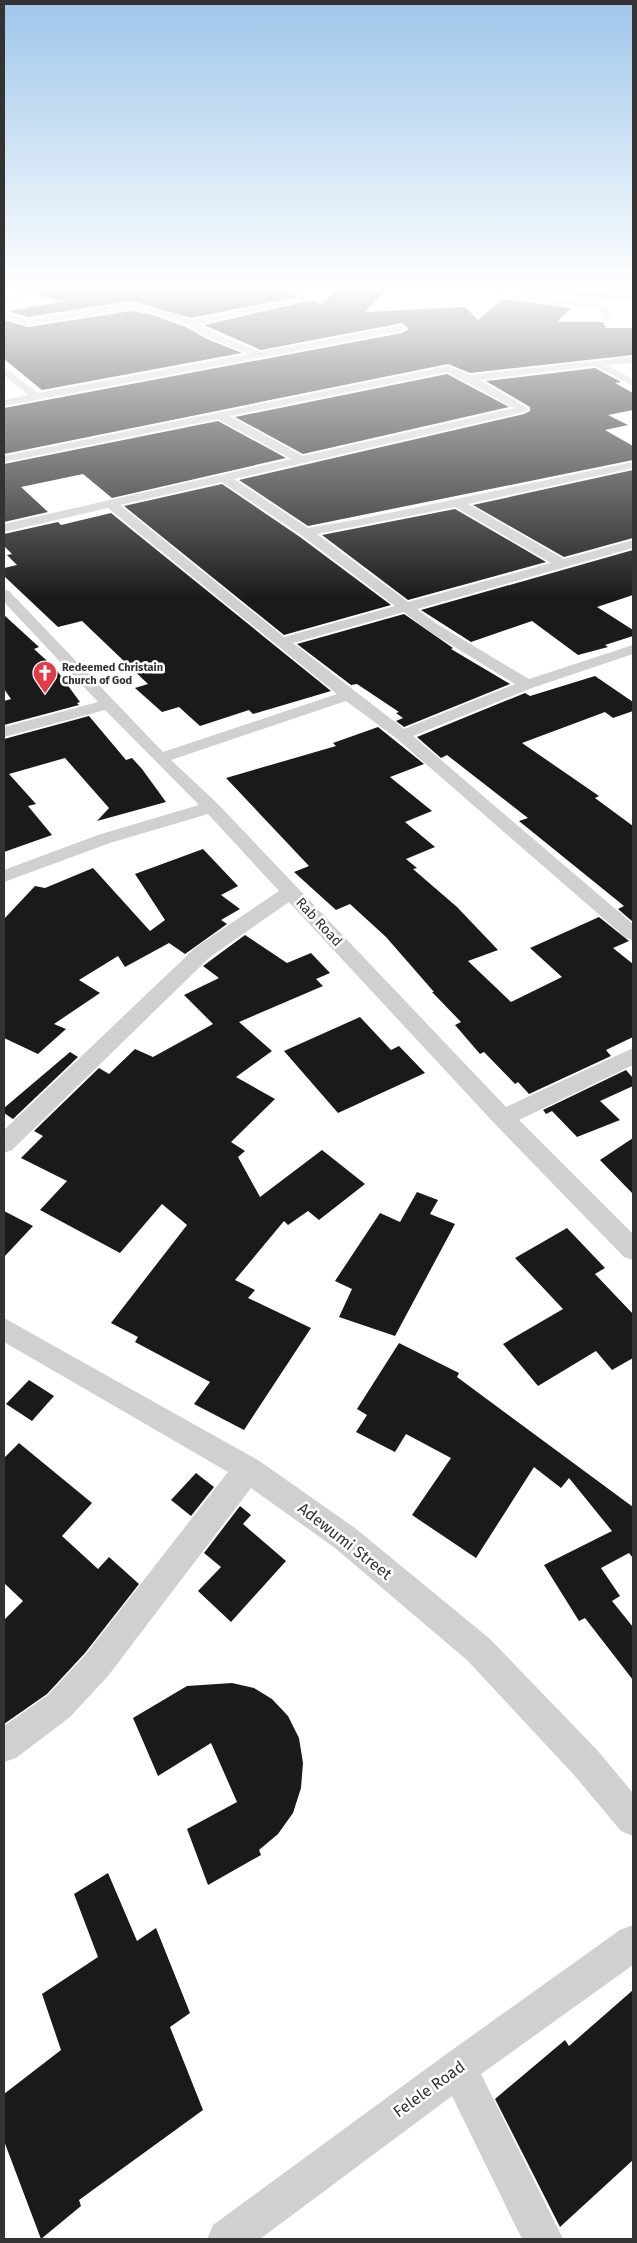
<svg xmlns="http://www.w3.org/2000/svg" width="637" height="2243" font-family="'Fira Sans',sans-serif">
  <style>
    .building { fill: #1a1a1a }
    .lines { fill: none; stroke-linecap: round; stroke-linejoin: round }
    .minor { fill: #d0d0d0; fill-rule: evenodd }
    .primary { fill: #ababab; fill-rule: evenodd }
    .labels { text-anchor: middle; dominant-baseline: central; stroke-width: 5; stroke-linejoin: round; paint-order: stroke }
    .far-poi-label { font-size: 11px; font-weight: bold; fill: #333; stroke: #fff; text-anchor: start }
    .street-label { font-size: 14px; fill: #333; stroke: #fff }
    .near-street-label { font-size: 16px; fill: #333; stroke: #fff }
  </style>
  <rect width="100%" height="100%" fill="#fff"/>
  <g class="building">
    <path d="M62 285H270L297 297 191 318 131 301 28 317 8 311 64 301 36 295Z"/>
    <path d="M341 285 389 287 365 312 465 307 478 320 503 299 571 308 557 322H603L606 328H633V355L470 373 448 364 4 454V408L402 333 409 329 402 323 261 350 204 325 313 300 322 304Z"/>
    <path d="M131 311 150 314 186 327 207 339 242 353 42 390 4 359V320L28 327Z"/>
    <path d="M595 368 621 382 615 383 633 393V410L608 415 628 425 605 430 633 446V460L308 526 239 480 524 414 530 411V407L486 381Z"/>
    <path d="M447 374 509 407 303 454 235 417Z"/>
    <path d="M218 421 286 458 112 498 83 474 21 487 48 512 4 522V464Z"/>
    <path d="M633 470V538L564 557 473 505Z"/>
    <path d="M222 484 300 537 391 605 284 635 124 506Z"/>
    <path d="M455 509 546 562 408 600 322 535Z"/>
    <path d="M111 513 331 691 253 714 249 710 200 726 179 707 162 712 135 688 148 684 82 621 58 627 4 576V568L17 565 7 555 12 554 4 546V534L58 522 61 525Z"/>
    <path d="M633 550V595L597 607 633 630V636L605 645 608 647 578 655 532 621 471 642 421 610Z"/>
    <path d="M404 614 453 648 451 649 510 684 404 727 396 721 403 718 396 713 399 712 357 684 351 685 297 644Z"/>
    <path d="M4 615 39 647 34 649 55 668 80 702 77 703 79 705 4 725V701L11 699 4 689Z"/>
    <path d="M595 676 633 702V711L613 718 605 712 522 743 599 796 595 798 633 826V922L618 909 624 906 519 821 528 818 447 755 441 758 417 737 525 693 530 696Z"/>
    <path d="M89 716 126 760 132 758 142 769 166 802 97 821 109 808 65 758 9 774 36 804 28 806 52 835 4 852V739Z"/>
    <path d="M378 727 424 764 390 777 432 811 405 822 435 847 406 859 417 868 413 869 457 907 498 950 468 961 511 1002 562 977 530 948 599 917 629 941 613 948 633 964V1037L606 1050 611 1056 529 1094 518 1082 515 1084 484 1052 480 1054 455 1025 461 1022 432 992H434L386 937 350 904 336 910 294 872 309 866 226 778 336 746 333 743Z"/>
    <path d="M203 849 238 886 221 895 240 909 221 920 227 924 185 954 169 943 125 967 118 956 79 980 100 993 54 1024 66 1029 38 1054 4 1038V919L35 886 45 888 93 868 150 931 165 920 135 874Z"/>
    <path d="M245 935 287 963 311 953 330 973 316 979 323 986 239 1022 272 1051 236 1077 275 1099 231 1142 245 1151 238 1157 260 1197 322 1150 365 1184 319 1220 308 1211 288 1225 284 1221 235 1280 255 1290 248 1298 311 1328 244 1430 194 1404 210 1382 135 1342 138 1337 111 1323 187 1225 162 1204 120 1253 40 1210 67 1181 21 1158 43 1136 34 1131 99 1068 109 1074 135 1049 153 1057 213 1024 184 995 219 978 203 966Z"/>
    <path d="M360 1017 391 1050 399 1046 425 1073 338 1113 284 1051Z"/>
    <path d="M70 1052 78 1057 13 1119 4 1113V1108Z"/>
    <path d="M626 1070 633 1078V1086L600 1101 620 1120 577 1137 552 1111 546 1114 543 1110Z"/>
    <path d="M633 1138V1194L600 1160Z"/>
    <path d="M417 1192 438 1200 430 1214 455 1224 395 1336 339 1317 352 1289 335 1281 380 1213 400 1222Z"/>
    <path d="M4 1211 33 1226 4 1257Z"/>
    <path d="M567 1228 605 1268 595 1274 633 1314V1358L612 1370 596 1351 538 1386 503 1344 563 1309 515 1258Z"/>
    <path d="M399 1343 459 1373 457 1377 633 1507V1558L629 1553 601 1568 620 1596 612 1601 633 1627V1680L585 1618 579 1621 544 1565 612 1531 569 1478 561 1488 534 1467 476 1558 412 1515 451 1458 406 1434 395 1452 356 1432 367 1415 357 1409Z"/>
    <path d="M29 1380 54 1396 32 1421 6 1404Z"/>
    <path d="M19 1443 92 1503 62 1536 98 1569 109 1557 139 1584 85 1653 47 1694 4 1724V1620L23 1601 4 1583V1458Z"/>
    <path d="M196 1473 214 1487 191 1516 171 1500Z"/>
    <path d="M240 1506 251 1515 243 1524 286 1561 231 1622 198 1591 221 1567 204 1553Z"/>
    <path d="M232 1683 254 1688 272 1699 288 1716 299 1738 303 1763 301 1788 293 1813 278 1834 259 1850 261 1855 208 1885 187 1829 237 1802 211 1743 158 1776 133 1718 187 1686Z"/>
    <path d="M108 1873 137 1941 156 1928 190 2013 170 2027 203 2110 79 2200 81 2206 41 2239 4 2141V2094L61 2050 42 1994 98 1957 74 1894Z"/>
    <path d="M633 1990V2160L560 2227 495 2099 565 2040 569 2046Z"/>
  </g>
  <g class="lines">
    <g class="minor">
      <path d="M47 285H60L4 304V298Z"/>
      <path d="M278 285C290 285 305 289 312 299L199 324 214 333 261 352 402 325 407 328 402 331 4 406V400L28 395 4 375V367L38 393 249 354 208 337 187 325 150 312 131 309 28 325 4 318V312L28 319 131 303 155 308 191 320 302 298Z"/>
      <path d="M460 285H472L515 295 602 304 605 305 612 318 604 320 598 309 498 297Z"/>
      <path d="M633 357V363L605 365 633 379V386L595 366 480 380 529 409 524 412 234 479 308 528 360 519 633 462V468L468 504 564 559 633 540V548L417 609 437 624 529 679 633 645V654L532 688 413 736 633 924V940L626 938 396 738 346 701 171 760 217 803 506 1107 633 1048V1065L519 1120 633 1234V1260L624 1257 495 1124 289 902 210 957 12 1150 4 1153V1130L196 947 279 891 208 814 110 843 4 882V870L98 835 199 805 105 710 4 737V727L98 702 4 602V590L9 591 163 752 337 694 108 508 4 532V524L291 459 218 419 4 462V456L448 366 470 375ZM447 372 514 408 303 456 230 416ZM222 482 301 535 395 606 284 637 120 505ZM455 507 551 563 408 602 317 534ZM404 612 427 630 515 684 404 729 293 643Z"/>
      <path d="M4 1318 258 1460 355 1528 490 1639 598 1751 633 1793V1836L621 1831 574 1775 468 1661 335 1548 251 1488 108 1676 70 1717 16 1758 4 1762V1726L48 1695 86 1654 228 1472 4 1342Z"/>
      <path d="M633 1925V1965L481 2074 563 2239H522L452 2096 260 2239H207L213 2225 445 2055 620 1930Z"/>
    </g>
    <path class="primary" d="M475 285H516L633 295V301L480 288Z"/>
  </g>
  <linearGradient id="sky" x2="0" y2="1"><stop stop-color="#9ec6ea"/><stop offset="0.48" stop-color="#fff"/><stop offset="1" stop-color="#fff" stop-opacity="0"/></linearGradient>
  <rect width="637" height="599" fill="url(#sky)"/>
  <defs>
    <symbol id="church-pin" viewBox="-11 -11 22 30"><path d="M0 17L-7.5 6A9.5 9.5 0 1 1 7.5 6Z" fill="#e63946" stroke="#fff"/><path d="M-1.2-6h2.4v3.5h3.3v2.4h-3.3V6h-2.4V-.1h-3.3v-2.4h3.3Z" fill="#fff"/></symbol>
  </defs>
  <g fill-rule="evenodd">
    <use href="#church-pin" x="31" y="659" width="28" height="38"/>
  </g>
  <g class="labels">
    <g class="far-poi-label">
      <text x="62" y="667">Redeemed Christain<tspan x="62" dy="13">Church of God</tspan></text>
    </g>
    <g class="street-label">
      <text transform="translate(319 922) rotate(47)">Rab Road</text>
    </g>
    <g class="near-street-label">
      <text transform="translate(345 1541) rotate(38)">Adewumi Street</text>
      <text transform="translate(429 2089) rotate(-36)">Felele Road</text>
    </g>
  </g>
  <rect width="637" height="2243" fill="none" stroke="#333333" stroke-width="10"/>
</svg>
